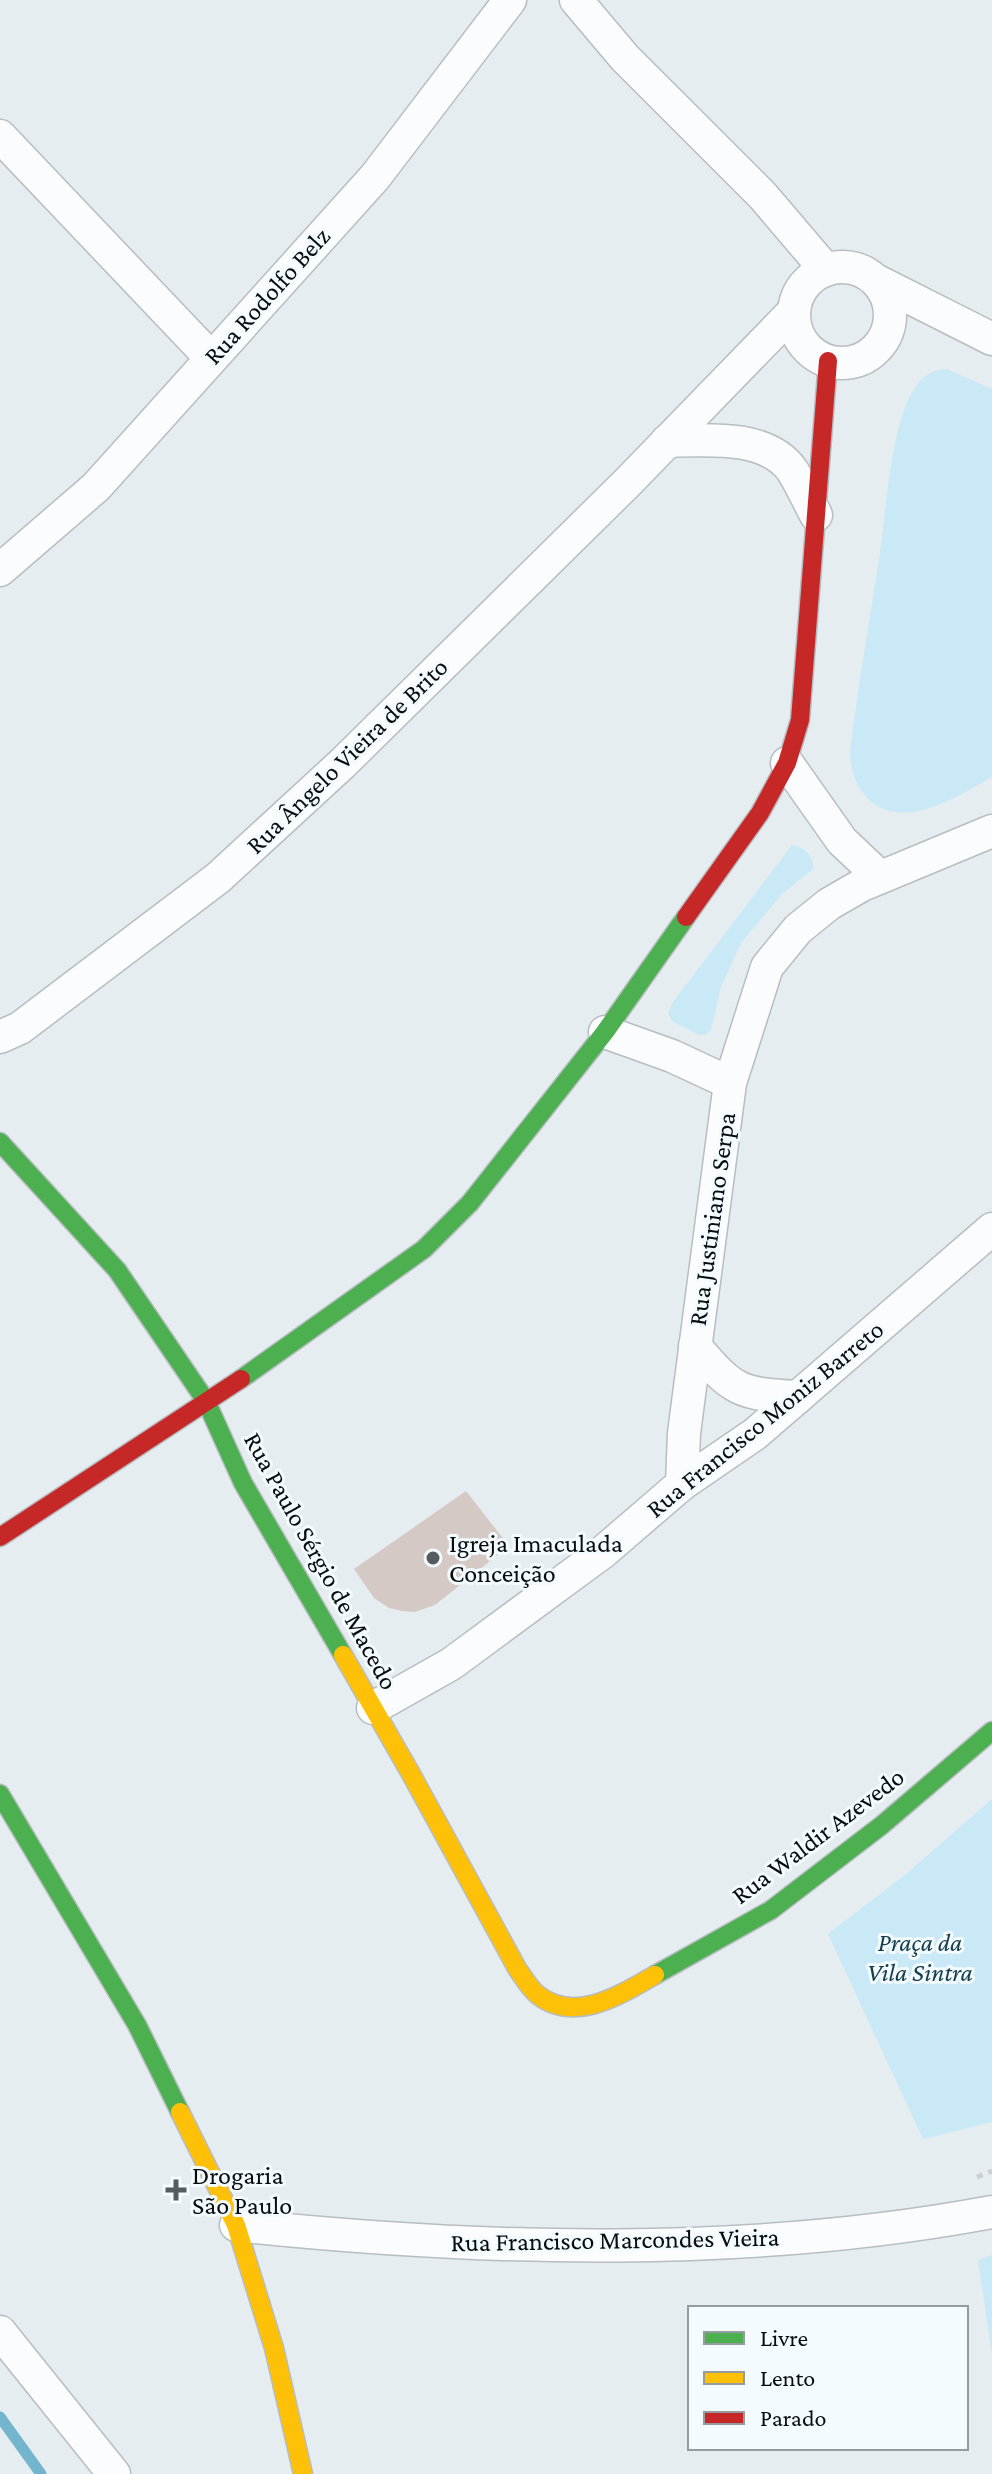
<svg xmlns="http://www.w3.org/2000/svg" width="992" height="2474" font-family="'Crimson Pro',serif">
  <style>
    .green { fill: #cae9f6 }
    .lines { fill: none; stroke-linecap: round; stroke-linejoin: round }
    .stream { stroke: #73b5cd; stroke-width: 11 }
    .building { fill: #d4c9c4 }
    .street-casing { stroke: #b7bdc0; stroke-width: 35 }
    .fast-casing { stroke: #b7bdc0; stroke-width: 21 }
    .slow-casing { stroke: #b7bdc0; stroke-width: 21 }
    .jam-casing { stroke: #b7bdc0; stroke-width: 21 }
    .path { stroke: #cdcfd0; stroke-width: 5; stroke-dasharray: 6 6; stroke-linecap: butt }
    .street { stroke: #fbfcfd; stroke-width: 32 }
    .fast { stroke: #4caf50; stroke-width: 18 }
    .slow { stroke: #ffc107; stroke-width: 18 }
    .jam { stroke: #c62828; stroke-width: 18 }
    .poi-dot { fill: #565b5d; stroke: #f3fbff; stroke-width: 3 }
    .labels { text-anchor: middle; dominant-baseline: central; stroke-width: 6; stroke-linejoin: round; paint-order: stroke }
    .street-label { font-size: 26px; fill: #080c0e; stroke: #f3fbff }
    .poi-label { font-size: 26px; fill: #080c0e; stroke: #f3fbff; text-anchor: start }
    .park-label { font-size: 26px; font-style: italic; fill: #143c4b; stroke: #f3fbff }
  </style>
  <rect width="100%" height="100%" fill="#e6edf1"/>
  <g class="green">
    <path d="M947 369 992 389V777C956 798 896 836 863 793 854 781 850 767 850 752 858 685 870 619 880 552 887 506 890 430 913 391 921 377 932 369 947 369Z"/>
    <path d="M792 845C804 846 815 858 813 869L782 894 741 943 721 987 711 1030 705 1035H699L672 1021 668 1013 673 1002Z"/>
    <path d="M992 1799V2122L923 2139 828 1934 906 1874Z"/>
    <path d="M992 2255V2354L978 2260Z"/>
  </g>
  <g class="lines">
    <path class="stream" d="M0 2417 41 2474"/>
  </g>
  <path class="building" d="M466 1491 509 1546 435 1605 415 1612 402 1611 389 1608 374 1598 354 1569Z"/>
  <g class="lines">
    <defs>
      <g id="street">
        <path d="M576 0 625 58 763 196 826 270"/>
        <path d="M0 136 211 358"/>
        <circle cx="842" cy="315" r="48"/>
        <path d="M877 281 992 339"/>
        <path d="M667 441C706 440 766 434 792 470 801 484 808 500 816 515"/>
        <path d="M0 570 96 487 375 177 510 0"/>
        <path d="M787 763 842 841 880 877"/>
        <path d="M605 1032 672 1056 730 1083"/>
        <path d="M0 1037 20 1028 218 878 343 763 627 483 793 312"/>
        <path d="M695 1346C733 1391 739 1394 798 1397"/>
        <path d="M682 1484 684 1433 730 1083 767 967 798 929 829 904 862 885 992 831"/>
        <path d="M373 1708 451 1664 603 1552 682 1484 755 1434 992 1229"/>
        <path d="M236 2225C484 2251 746 2258 992 2212"/>
        <path d="M0 2332 114 2474"/>
      </g>
      <g id="fast">
        <path d="M0 1142 117 1270 206 1401 243 1483 343 1655"/>
        <path d="M241 1379 424 1249 470 1203 605 1032 686 917"/>
        <path d="M0 1794 137 2025 180 2112"/>
        <path d="M655 1975 771 1910 882 1825 992 1731"/>
      </g>
      <g id="slow">
        <path d="M343 1655 411 1774 518 1970C524 1978 530 1989 538 1995 575 2024 620 1995 655 1975"/>
        <path d="M180 2112 236 2225 274 2348 303 2474"/>
      </g>
      <g id="jam">
        <path d="M686 917 760 813 787 763 800 720 828 361"/>
        <path d="M0 1537 241 1379"/>
      </g>
    </defs>
    <use href="#street" class="street-casing"/>
    <use href="#fast" class="fast-casing"/>
    <use href="#slow" class="slow-casing"/>
    <use href="#jam" class="jam-casing"/>
    <path class="path" d="M977 2177 992 2171"/>
    <use href="#street" class="street"/>
    <use href="#fast" class="fast"/>
    <use href="#slow" class="slow"/>
    <use href="#jam" class="jam"/>
  </g>
  <g class="poi-dot">
    <circle cx="433" cy="1558" r="8"/>
    <path d="M172 2178h8v8h8v8h-8v8h-8v-8h-8v-8h8z"/>
  </g>
  <g class="labels">
    <g class="street-label">
      <text transform="translate(267 296) rotate(-48)">Rua Rodolfo Belz</text>
      <text transform="translate(347 756) rotate(-44)">Rua Ângelo Vieira de Brito</text>
      <text transform="translate(712 1219) rotate(-82)">Rua Justiniano Serpa</text>
      <text transform="translate(765 1419) rotate(-39)">Rua Francisco Moniz Barreto</text>
      <text transform="translate(321 1561) rotate(61)">Rua Paulo Sérgio de Macedo</text>
      <text transform="translate(818 1836) rotate(-37)">Rua Waldir Azevedo</text>
      <text transform="translate(615 2240) rotate(-1)">Rua Francisco Marcondes Vieira</text>
    </g>
    <g class="poi-label">
      <text x="449" y="1543">Igreja Imaculada<tspan x="449" dy="30">Conceição</tspan></text>
      <text x="192" y="2175">Drogaria<tspan x="192" dy="30">São Paulo</tspan></text>
    </g>
    <g class="park-label">
      <text x="920" y="1942">Praça da<tspan x="920" dy="30">Vila Sintra</tspan></text>
    </g>
  </g>
  <rect x="688" y="2306" width="280" height="144" fill="#f3fbff" stroke="#959b9f" stroke-width="2"/>
  <rect x="704" y="2332" width="40" height="12" fill="#4caf50" stroke="#959b9f" stroke-width="2"/>
  <text x="760" y="2346" font-size="24" fill="#080c0e">Livre</text>
  <rect x="704" y="2372" width="40" height="12" fill="#ffc107" stroke="#959b9f" stroke-width="2"/>
  <text x="760" y="2386" font-size="24" fill="#080c0e">Lento</text>
  <rect x="704" y="2412" width="40" height="12" fill="#c62828" stroke="#959b9f" stroke-width="2"/>
  <text x="760" y="2426" font-size="24" fill="#080c0e">Parado</text>
</svg>
